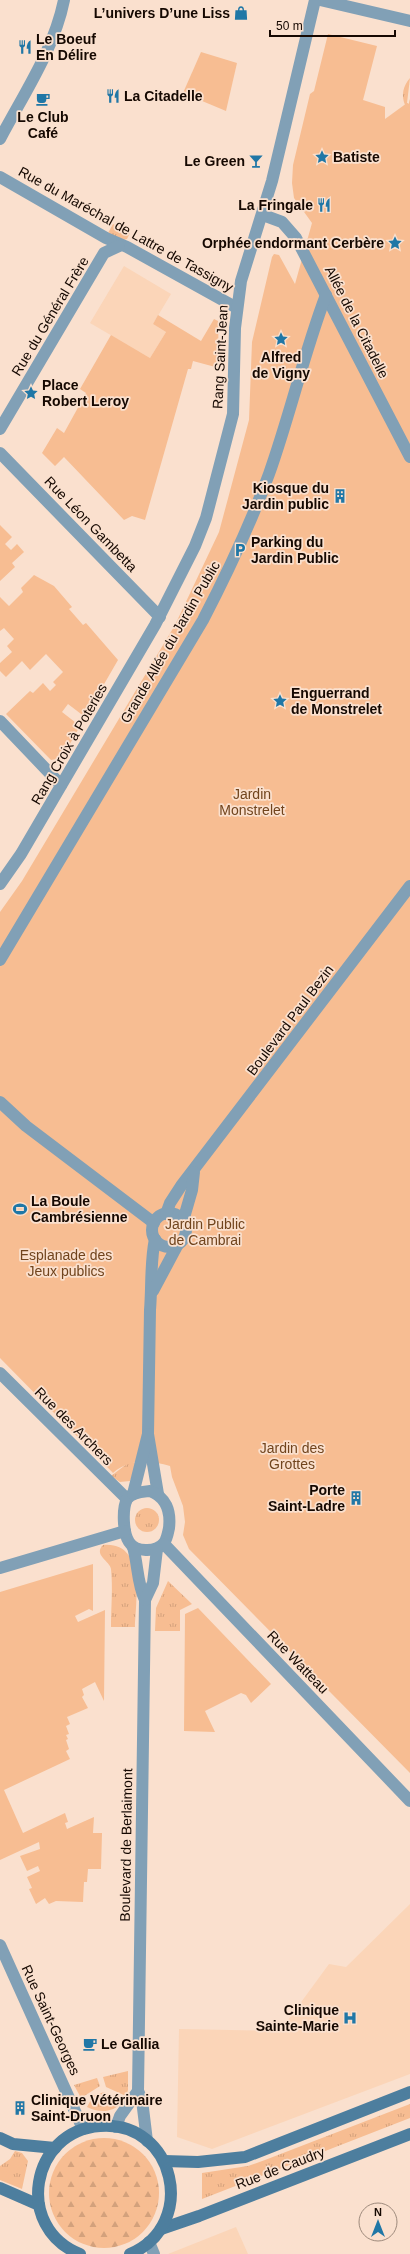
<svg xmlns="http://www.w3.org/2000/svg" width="410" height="2254" font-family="Helvetica,sans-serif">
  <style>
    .built { fill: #fbd5b8 }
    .grass { fill: url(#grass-tufts) }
    .forest { fill: url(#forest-firs) }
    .garden { fill: #f7bd92 }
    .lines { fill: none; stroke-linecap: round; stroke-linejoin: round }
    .minor { stroke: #81a0b6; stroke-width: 12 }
    .tertiary { stroke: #81a0b6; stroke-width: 12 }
    .secondary { stroke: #4d7e9e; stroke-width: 12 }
    .labels { text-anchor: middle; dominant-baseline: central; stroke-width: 3.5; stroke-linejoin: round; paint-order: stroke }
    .poi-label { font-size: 14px; font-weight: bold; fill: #150801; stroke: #fae0ce; text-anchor: start }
    .street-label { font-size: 14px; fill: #150801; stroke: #fae0ce }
    .park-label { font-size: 14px; fill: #71441d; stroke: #fae0ce }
  </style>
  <defs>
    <pattern id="grass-tufts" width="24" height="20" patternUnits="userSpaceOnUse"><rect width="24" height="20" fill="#f7bd92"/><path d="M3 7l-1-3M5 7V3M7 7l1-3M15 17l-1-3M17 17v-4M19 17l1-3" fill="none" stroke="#d3a17c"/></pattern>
    <pattern id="forest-firs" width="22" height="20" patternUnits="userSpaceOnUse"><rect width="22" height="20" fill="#f7bd92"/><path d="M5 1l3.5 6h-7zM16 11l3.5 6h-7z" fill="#d3a17c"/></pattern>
  </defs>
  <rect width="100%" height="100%" fill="#fae0ce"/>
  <g class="built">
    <path d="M124 266 171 294 153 324 166 332 150 358 90 323Z"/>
    <path d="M410 1904V2074L212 2149 177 2137 179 2029 280 2031 329 1964 346 1967Z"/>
    <path d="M236 2227 248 2254H168Z"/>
  </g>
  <g class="grass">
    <path d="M410 78 407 103 409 104 410 99V108L405 105C401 95 403 86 410 78Z"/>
    <path d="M113 224 130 233 127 239 123 240 108 233Z"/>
    <path d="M128 1463H137L130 1481 120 1482 111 1476Z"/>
    <circle cx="147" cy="1520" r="12"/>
    <path d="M103 1545C146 1541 136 1600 135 1627H111C111 1608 113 1588 111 1569 110 1561 93 1555 103 1545Z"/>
    <path d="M168 1581 192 1604 180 1610V1631H155L156 1608Z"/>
    <path d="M128 2071V2090L126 2096 106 2087 103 2077Z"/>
    <path d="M97 2078 100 2086 81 2098 74 2085Z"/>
    <path d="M104 2092 122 2102C113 2113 99 2113 87 2107L93 2096Z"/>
    <path d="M410 2104V2118L202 2199V2173L248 2166 265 2160Z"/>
    <path d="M15 2151 22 2153 28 2161 22 2189 0 2180V2166L10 2159Z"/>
  </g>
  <circle class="forest" cx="104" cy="2193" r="55"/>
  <g class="garden">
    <path d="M328 34 377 46 363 100 385 107V119L407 103 409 104 410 99V1773L189 1549 183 1535 185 1522 183 1506 172 1477 170 1466C150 1460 129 1459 113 1473L0 1358V912L22 881 175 625 219 532 249 420 252 342 272 257 274 254 279 255 295 284 312 223 294 198 292 183 293 165 310 94 314 91Z"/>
    <path d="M201 52 237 63 226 111 183 93Z"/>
    <path d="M158 315 201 341 214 319 218 321 219 368 193 361 191 369H188L145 520 132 516 124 520 64 457 55 466 42 453 57 428 64 433 86 393 80 389 111 335 150 358 166 332 153 324Z"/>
    <path d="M0 525 12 537 5 544 11 550 17 544 24 552 12 563 15 567 0 581Z"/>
    <path d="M34 575 54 586 72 607 69 609 83 625 86 623 118 660 85 717 68 704 62 712 80 726 62 758 51 760 6 714 30 691 33 693 43 683 50 691 56 685 53 682 63 672 46 654 30 670 22 661 6 677 0 671V663L12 652 7 646 14 639 4 628 0 631V597L9 606 23 592 21 588Z"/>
    <path d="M93 1564V1611L89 1609 75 1616 78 1622 105 1610 104 1701 95 1682 82 1689 84 1695 82 1697 88 1708 67 1717 70 1724 66 1726 69 1734 66 1735 68 1739 66 1740 69 1749 66 1751 70 1759 4 1790 23 1833 65 1813 68 1822 65 1823 67 1829 94 1817 93 1833H102L101 1869H88L87 1882H84L83 1902 56 1901 49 1904 45 1898 36 1904 29 1889 32 1888 27 1877 40 1871 38 1866 27 1871 20 1856 40 1849 39 1842 0 1860V1592Z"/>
    <path d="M198 1608 271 1684 251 1703 246 1695 241 1693 205 1711 215 1732 184 1731 185 1614Z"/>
  </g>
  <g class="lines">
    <g class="minor">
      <path d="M320 0 410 21"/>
      <path d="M0 139C23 95 54 50 64 0"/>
      <path d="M0 177 106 238 127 247 237 308"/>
      <path d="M263 215 282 222 296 238 410 457"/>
      <path d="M0 429 104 253 119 246"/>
      <path d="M0 453 160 617"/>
      <path d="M0 721 61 785"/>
      <path d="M0 884 21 854 155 625 195 546 206 518 233 414 235 328 241 281 272 181 315 0"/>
      <path d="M0 960 203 620C228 572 250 525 269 474 290 415 304 353 326 295"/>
      <path d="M0 1102 26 1126 154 1223"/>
      <circle cx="169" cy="1230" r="17"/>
      <path d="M166 1214 170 1203 181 1186 410 886"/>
      <path d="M183 1221 192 1190 194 1172"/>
      <path d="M155 1239C150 1263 152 1286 150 1310L148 1434 158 1494"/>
      <path d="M153 1291 177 1246"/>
      <path d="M0 1373 127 1499"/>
      <path d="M150 1491C166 1497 171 1511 169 1528 168 1533 167 1539 164 1543 156 1553 135 1552 129 1542 123 1533 122 1509 127 1499 132 1492 142 1492 150 1491Z"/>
      <path d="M133 1494 148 1434"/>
      <path d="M164 1544 410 1801"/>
      <path d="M133 1547C138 1564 137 1583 145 1600L138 2091 142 2100 147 2141"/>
      <path d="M0 1568 125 1531"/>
      <path d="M145 1600 153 1583 157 1549"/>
      <path d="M0 1945 83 2129"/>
      <path d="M116 2127 120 2116 138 2091"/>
    </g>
    <path class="tertiary" d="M149 2242 154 2254"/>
    <g class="secondary">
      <path d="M0 2138 13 2144 55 2148"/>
      <path d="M164 2161 198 2162 245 2157 410 2092"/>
      <path d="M0 2188 39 2205"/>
      <path d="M161 2229 199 2216 410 2134"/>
      <path d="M80 2254C14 2228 30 2131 100 2126 175 2120 199 2225 130 2254"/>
    </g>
  </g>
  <defs>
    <symbol id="shop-bare" viewBox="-9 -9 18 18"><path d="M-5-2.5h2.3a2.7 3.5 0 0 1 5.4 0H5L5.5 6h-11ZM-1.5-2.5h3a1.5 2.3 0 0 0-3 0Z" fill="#2077a6" stroke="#fae0ce" stroke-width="2.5" paint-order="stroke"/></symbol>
    <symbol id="restaurant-bare" viewBox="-9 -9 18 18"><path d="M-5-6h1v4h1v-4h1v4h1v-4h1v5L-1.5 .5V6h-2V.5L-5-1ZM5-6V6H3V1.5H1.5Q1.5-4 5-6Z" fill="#2077a6" stroke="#fae0ce" stroke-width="2.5" paint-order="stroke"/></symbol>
    <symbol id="cafe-bare" viewBox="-9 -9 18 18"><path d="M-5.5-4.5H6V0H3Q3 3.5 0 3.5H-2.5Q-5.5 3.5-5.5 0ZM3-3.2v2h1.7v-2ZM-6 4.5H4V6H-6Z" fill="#2077a6" stroke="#fae0ce" stroke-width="2.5" paint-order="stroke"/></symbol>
    <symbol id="sight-bare" viewBox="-9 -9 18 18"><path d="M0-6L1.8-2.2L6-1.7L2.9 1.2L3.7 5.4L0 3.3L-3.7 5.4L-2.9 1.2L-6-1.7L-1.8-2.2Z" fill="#2077a6" stroke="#fae0ce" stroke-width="2.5" paint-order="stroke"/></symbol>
    <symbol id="bar-bare" viewBox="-9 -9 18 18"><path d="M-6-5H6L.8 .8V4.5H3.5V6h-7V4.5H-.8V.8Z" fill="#2077a6" stroke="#fae0ce" stroke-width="2.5" paint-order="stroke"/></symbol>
    <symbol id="building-bare" viewBox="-9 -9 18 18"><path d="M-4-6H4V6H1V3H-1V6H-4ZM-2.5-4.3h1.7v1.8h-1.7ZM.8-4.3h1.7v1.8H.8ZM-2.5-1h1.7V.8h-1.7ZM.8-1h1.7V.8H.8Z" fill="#2077a6" stroke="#fae0ce" stroke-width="2.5" paint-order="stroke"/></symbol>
    <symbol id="parking-bare" viewBox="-9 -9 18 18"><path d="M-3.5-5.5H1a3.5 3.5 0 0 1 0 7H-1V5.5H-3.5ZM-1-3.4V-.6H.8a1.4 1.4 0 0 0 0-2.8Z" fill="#2077a6" stroke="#fae0ce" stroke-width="2.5" paint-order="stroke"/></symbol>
    <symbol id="stadium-bare" viewBox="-9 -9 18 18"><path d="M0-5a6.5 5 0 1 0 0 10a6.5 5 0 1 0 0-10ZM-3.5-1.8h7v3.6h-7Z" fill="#2077a6" stroke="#fae0ce" stroke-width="2.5" paint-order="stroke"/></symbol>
    <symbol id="hospital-bare" viewBox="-9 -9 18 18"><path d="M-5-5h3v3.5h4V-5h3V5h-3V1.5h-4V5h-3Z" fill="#2077a6" stroke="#fae0ce" stroke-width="2.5" paint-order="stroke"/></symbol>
  </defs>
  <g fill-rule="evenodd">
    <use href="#shop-bare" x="231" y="3" width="20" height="20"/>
    <use href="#restaurant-bare" x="15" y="37" width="20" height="20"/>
    <use href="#restaurant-bare" x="103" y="86" width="20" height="20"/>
    <use href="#cafe-bare" x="33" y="89" width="20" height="20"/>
    <use href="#sight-bare" x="312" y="147" width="20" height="20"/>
    <use href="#bar-bare" x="246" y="151" width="20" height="20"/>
    <use href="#restaurant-bare" x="314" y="195" width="20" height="20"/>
    <use href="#sight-bare" x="385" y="233" width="20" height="20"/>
    <use href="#sight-bare" x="271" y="329" width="20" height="20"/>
    <use href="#sight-bare" x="21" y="383" width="20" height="20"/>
    <use href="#building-bare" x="330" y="486" width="20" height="20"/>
    <use href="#parking-bare" x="230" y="540" width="20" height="20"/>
    <use href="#sight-bare" x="270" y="691" width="20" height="20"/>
    <use href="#stadium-bare" x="10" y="1199" width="20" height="20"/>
    <use href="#building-bare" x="346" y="1488" width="20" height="20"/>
    <use href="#hospital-bare" x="340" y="2008" width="20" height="20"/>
    <use href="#cafe-bare" x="80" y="2034" width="20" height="20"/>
    <use href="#building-bare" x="10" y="2098" width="20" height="20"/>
  </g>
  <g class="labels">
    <g class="poi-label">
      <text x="230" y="13" text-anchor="end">L’univers D’une Liss</text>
      <text x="36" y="39">Le Boeuf<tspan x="36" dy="16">En Délire</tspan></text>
      <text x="124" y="96">La Citadelle</text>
      <text x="43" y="117" text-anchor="middle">Le Club<tspan x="43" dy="16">Café</tspan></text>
      <text x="333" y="157">Batiste</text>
      <text x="245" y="161" text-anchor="end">Le Green</text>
      <text x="313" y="205" text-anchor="end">La Fringale</text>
      <text x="384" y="243" text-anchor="end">Orphée endormant Cerbère</text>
      <text x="281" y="357" text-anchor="middle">Alfred<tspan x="281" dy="16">de Vigny</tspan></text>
      <text x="42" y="385">Place<tspan x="42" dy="16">Robert Leroy</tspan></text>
      <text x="329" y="488" text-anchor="end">Kiosque du<tspan x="329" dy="16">Jardin public</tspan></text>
      <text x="251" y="542">Parking du<tspan x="251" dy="16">Jardin Public</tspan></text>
      <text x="291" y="693">Enguerrand<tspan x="291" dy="16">de Monstrelet</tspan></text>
      <text x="31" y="1201">La Boule<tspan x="31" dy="16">Cambrésienne</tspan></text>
      <text x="345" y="1490" text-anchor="end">Porte<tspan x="345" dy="16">Saint-Ladre</tspan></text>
      <text x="339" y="2010" text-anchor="end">Clinique<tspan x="339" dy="16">Sainte-Marie</tspan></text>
      <text x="101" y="2044">Le Gallia</text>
      <text x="31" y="2100">Clinique Vétérinaire<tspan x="31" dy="16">Saint-Druon</tspan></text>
    </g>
    <g class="street-label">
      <text transform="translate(126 229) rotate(29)">Rue du Maréchal de Lattre de Tassigny</text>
      <text transform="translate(50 316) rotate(-59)">Rue du Général Frère</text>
      <text transform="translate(357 322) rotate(63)">Allée de la Citadelle</text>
      <text transform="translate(220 357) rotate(-87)">Rang Saint-Jean</text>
      <text transform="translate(91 524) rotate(46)">Rue Léon Gambetta</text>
      <text transform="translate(170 642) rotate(-60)">Grande Allée du Jardin Public</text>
      <text transform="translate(69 744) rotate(-60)">Rang Croix à Poteries</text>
      <text transform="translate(290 1020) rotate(-53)">Boulevard Paul Bezin</text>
      <text transform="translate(74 1426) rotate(45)">Rue des Archers</text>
      <text transform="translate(298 1662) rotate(46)">Rue Watteau</text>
      <text transform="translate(126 1845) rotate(-89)">Boulevard de Berlaimont</text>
      <text transform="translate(51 2020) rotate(65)">Rue Saint-Georges</text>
      <text transform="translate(280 2168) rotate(-21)">Rue de Caudry</text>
    </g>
    <g class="park-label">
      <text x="252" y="794">Jardin<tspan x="252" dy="16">Monstrelet</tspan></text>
      <text x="205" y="1224">Jardin Public<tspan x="205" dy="16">de Cambrai</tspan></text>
      <text x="66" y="1255">Esplanade des<tspan x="66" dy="16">Jeux publics</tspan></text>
      <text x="292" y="1448">Jardin des<tspan x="292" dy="16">Grottes</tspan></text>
    </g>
  </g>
  <g transform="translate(378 2222)"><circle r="19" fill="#fae0ce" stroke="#9e8a7c"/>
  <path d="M0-3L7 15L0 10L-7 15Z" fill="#2077a6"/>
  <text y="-6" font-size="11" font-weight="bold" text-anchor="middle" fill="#150801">N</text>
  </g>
  <path d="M270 30v6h125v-6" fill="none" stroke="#150801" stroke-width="2"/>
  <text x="276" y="30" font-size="12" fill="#150801" stroke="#fae0ce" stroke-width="3" paint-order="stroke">50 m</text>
</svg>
